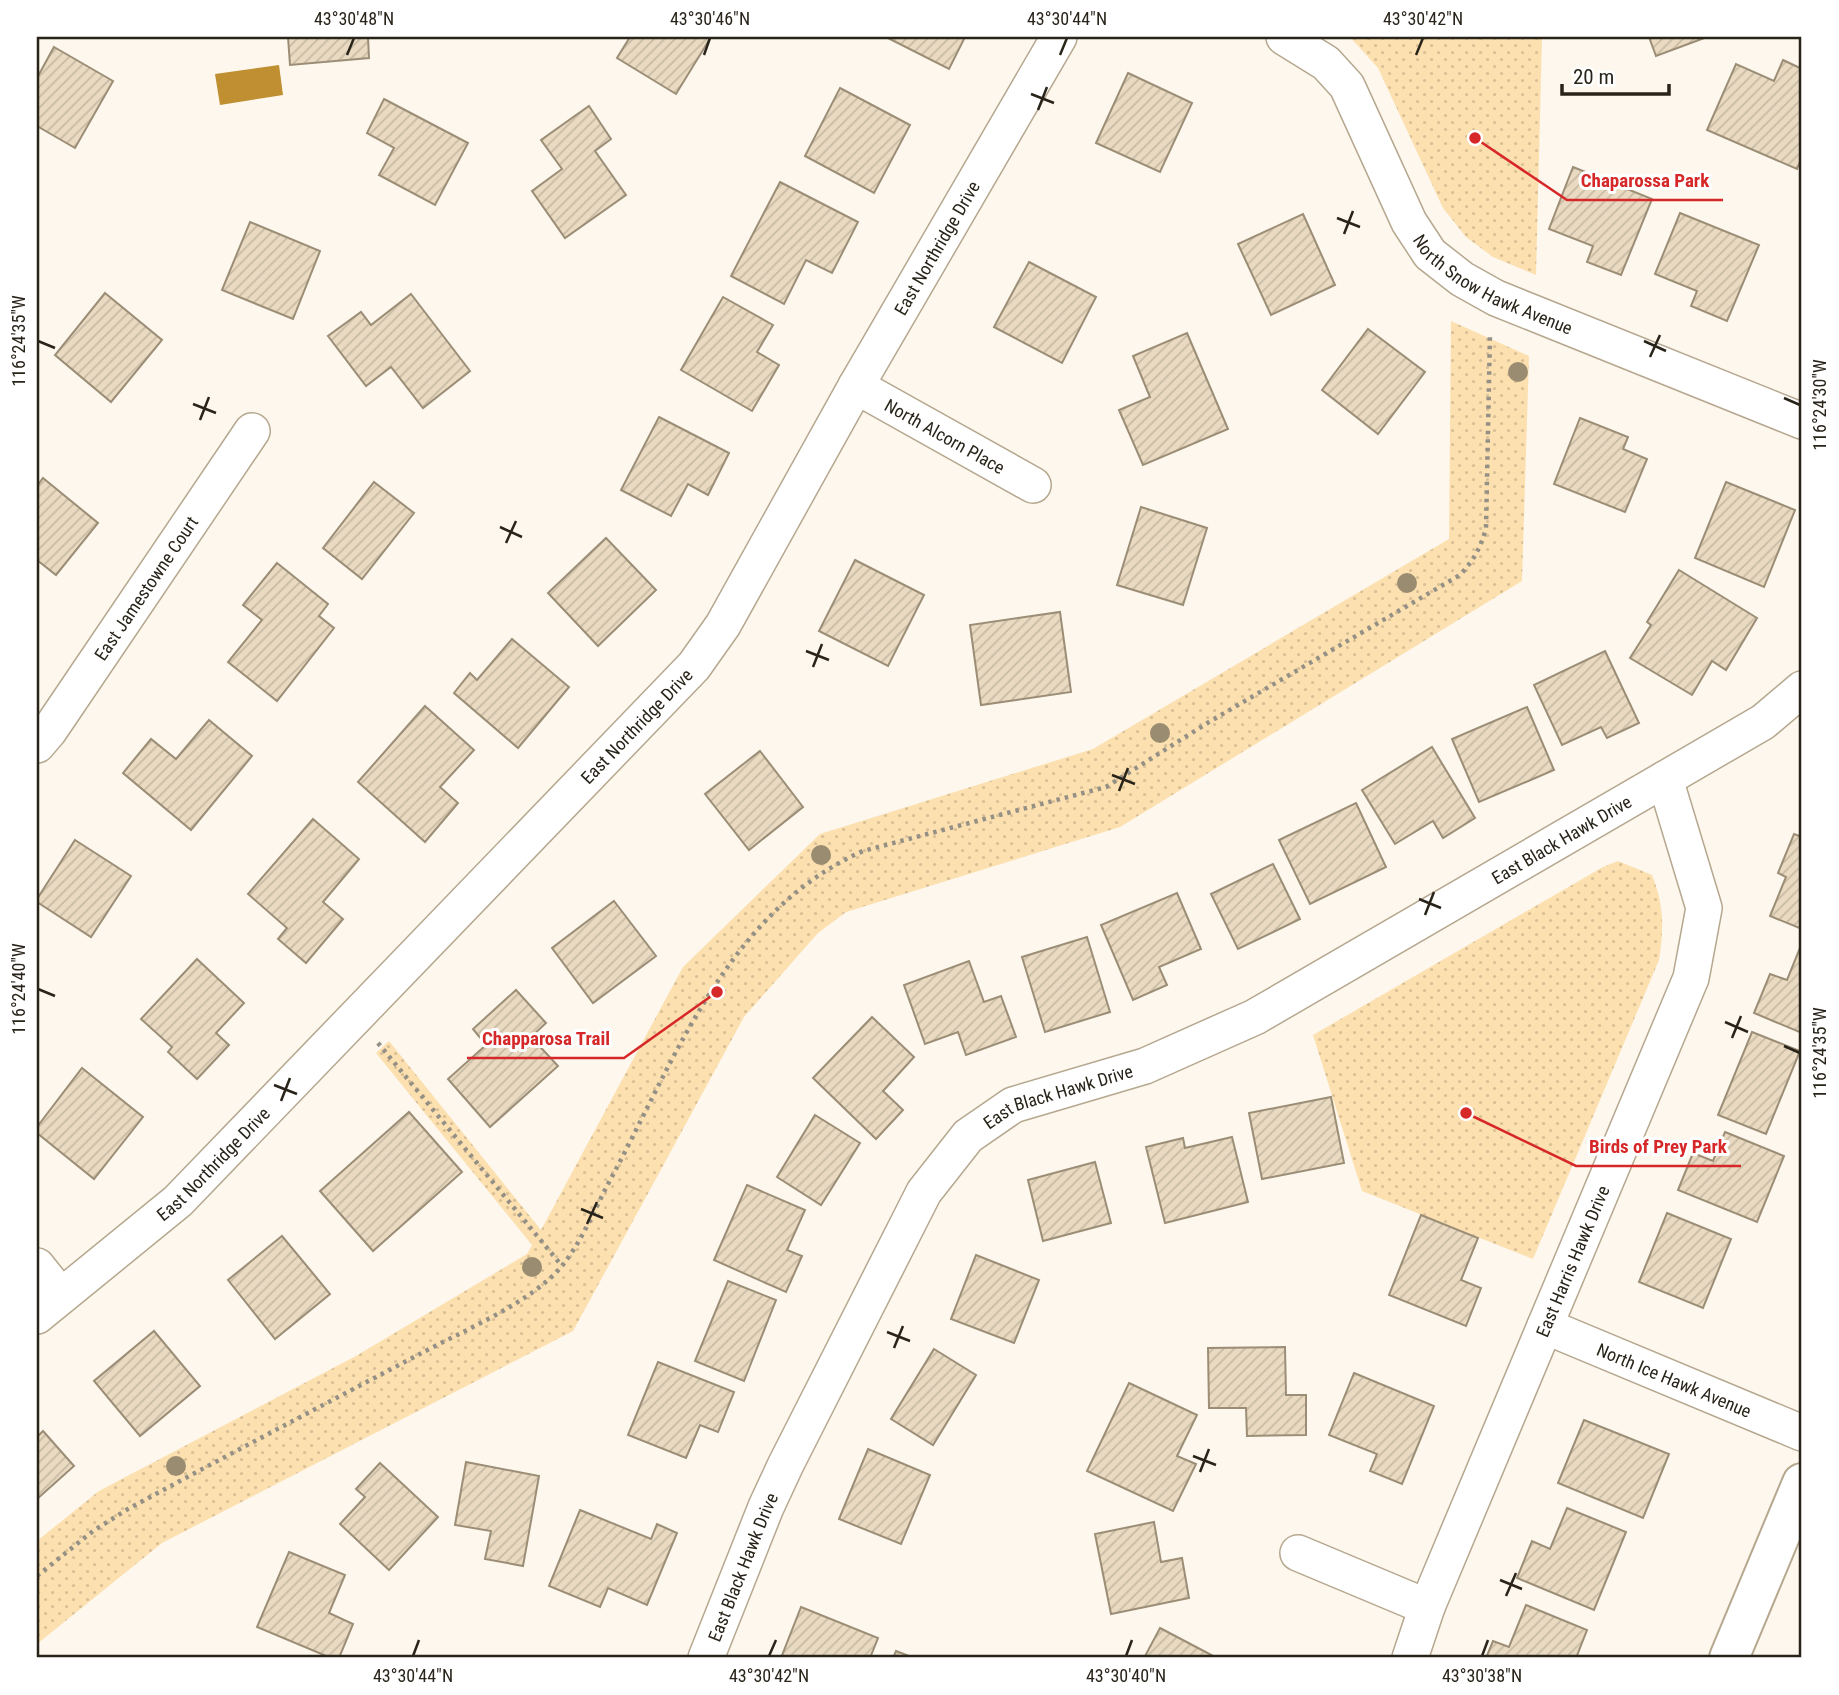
<svg xmlns="http://www.w3.org/2000/svg" width="1839" height="1695" font-family="'Roboto Condensed',sans-serif">
  <style>
    .park { fill: url(#park-dots) }
    .water { fill: #bf8f31 }
    .building { fill: url(#building-hatch); stroke: #9c8e76; stroke-width: 2 }
    .lines { fill: none; stroke-linecap: round; stroke-linejoin: round }
    .minor-casing { stroke: #b6a78f; stroke-width: 38 }
    .tertiary-casing { stroke: #b6a78f; stroke-width: 42 }
    .path { stroke: #959086; stroke-width: 4.5; stroke-dasharray: 3.5 5; stroke-linecap: butt }
    .minor { stroke: #fff; stroke-width: 35 }
    .tertiary { stroke: #fff; stroke-width: 38 }
    .tree { fill: #998c71 }
    .ticks { fill: none; stroke: #29241a; stroke-width: 2.5 }
    .labels { text-anchor: middle; dominant-baseline: central; stroke-width: 6; stroke-linejoin: round; paint-order: stroke }
    .street-label { font-size: 18px; fill: #29241a; stroke: #fff }
    .leader { fill: none; stroke: #d62828; stroke-width: 2.5 }
    .callout-dot { fill: #d62828; stroke: #fff; stroke-width: 2.5 }
    .callout-label { font-size: 19px; text-anchor: middle; font-weight: bold; fill: #d62828; stroke: #fff; stroke-width: 6; stroke-linejoin: round; paint-order: stroke }
    .neatline { fill: none; stroke: #29241a; stroke-width: 2.5 }
    .ticks-label { font-size: 18px; text-anchor: middle; fill: #29241a }
  </style>
  <defs>
    <pattern id="park-dots" width="8" height="8" patternUnits="userSpaceOnUse" patternTransform="scale(1.75)"><rect width="8" height="8" fill="#fde0af"/><path d="M2 2h.1M6 6h.1" fill="none" stroke="#d9c096" stroke-width="1.8" stroke-linecap="round"/></pattern>
    <pattern id="building-hatch" width="6" height="6" patternUnits="userSpaceOnUse" patternTransform="scale(1.75)"><rect width="6" height="6" fill="#e9dac1"/><path d="M-1 1l2-2M0 6l6-6M5 7l2-2" fill="none" stroke="#c8bba5"/></pattern>
  </defs>
  <rect width="100%" height="100%" fill="#fdf7ed"/>
  <g class="park">
    <path d="M1350 37H1542L1536 275 1493 257 1466 237 1443 208 1378 68Z"/>
    <path d="M1451 321 1529 356 1522 581 1120 827 846 912 818 933 744 1017 573 1331 162 1543 37 1644V1541L99 1491 356 1356 527 1254 532 1245 376 1053 389 1041 541 1230 683 967 820 834 1093 749 1449 539Z"/>
    <path d="M1618 861 1652 875C1664 905 1664 928 1659 960L1533 1259 1362 1191 1313 1035 1603 867Z"/>
  </g>
  <path class="water" d="M279 65 283 95 220 105 215 74Z"/>
  <g class="building">
    <path d="M288 37H368L369 58 290 65Z"/>
    <path d="M630 37H711L676 94 617 58Z"/>
    <path d="M886 37H965L949 69Z"/>
    <path d="M1649 37H1707L1656 56Z"/>
    <path d="M54 47 113 81 75 148 37 126V78Z"/>
    <path d="M1783 60 1802 69V157L1797 169 1707 130 1736 64 1774 81Z"/>
    <path d="M1128 73 1192 103 1160 172 1096 143Z"/>
    <path d="M840 88 910 125 874 193 805 156Z"/>
    <path d="M384 99 468 143 435 205 379 175 394 148 367 133Z"/>
    <path d="M589 106 611 139 595 151 626 195 565 238 532 191 562 169 541 140Z"/>
    <path d="M1573 167 1652 199 1621 275 1587 262 1593 246 1549 229Z"/>
    <path d="M780 182 858 222 832 273 806 260 784 304 731 276Z"/>
    <path d="M1680 213 1759 245 1727 321 1691 306 1697 291 1655 274Z"/>
    <path d="M1303 214 1335 285 1271 315 1238 244Z"/>
    <path d="M250 222 320 251 293 319 222 290Z"/>
    <path d="M1029 262 1096 297 1062 363 994 327Z"/>
    <path d="M105 293 162 340 111 402 55 355Z"/>
    <path d="M411 294 470 371 423 408 391 367 366 386 328 336 361 312 371 325Z"/>
    <path d="M723 297 773 325 757 352 779 365 752 411 681 370Z"/>
    <path d="M1368 329 1425 372 1378 434 1322 390Z"/>
    <path d="M1187 333 1228 429 1143 465 1119 410 1150 397 1133 356Z"/>
    <path d="M659 417 729 453 708 495 688 484 671 516 621 490Z"/>
    <path d="M1580 418 1628 437 1623 449 1647 459 1625 512 1554 484Z"/>
    <path d="M43 478 98 523 56 575 37 560V486Z"/>
    <path d="M374 482 414 513 362 579 323 548Z"/>
    <path d="M1726 482 1795 510 1764 587 1695 558Z"/>
    <path d="M1141 507 1207 528 1183 605 1117 585Z"/>
    <path d="M606 538 656 590 598 646 548 593Z"/>
    <path d="M855 560 924 595 888 666 819 631Z"/>
    <path d="M277 563 328 604 319 616 334 628 277 701 228 662 262 620 243 605Z"/>
    <path d="M1679 570 1757 618 1726 670 1712 661 1692 695 1630 658 1651 625 1647 622Z"/>
    <path d="M1060 612 1071 692 981 705 970 625Z"/>
    <path d="M512 639 569 687 518 748 454 693 470 673 477 680Z"/>
    <path d="M1605 651 1639 723 1607 738 1601 727 1562 745 1534 685Z"/>
    <path d="M425 706 474 750 440 787 458 803 425 842 358 782Z"/>
    <path d="M1527 707 1554 770 1479 802 1452 739Z"/>
    <path d="M209 720 252 756 191 830 123 773 151 739 176 759Z"/>
    <path d="M1432 747 1475 818 1443 838 1433 821 1395 844 1362 790Z"/>
    <path d="M760 751 803 807 749 850 705 794Z"/>
    <path d="M1356 803 1386 867 1310 904 1279 840Z"/>
    <path d="M313 819 359 859 323 902 343 919 306 963 278 939 287 928 248 894Z"/>
    <path d="M1794 834 1802 837V929L1770 916 1786 877 1778 873Z"/>
    <path d="M75 840 131 876 91 937 37 902V899Z"/>
    <path d="M1273 864 1300 919 1238 949 1211 894Z"/>
    <path d="M1177 893 1201 949 1159 967 1167 985 1133 1000 1101 925Z"/>
    <path d="M614 901 656 956 593 1003 552 948Z"/>
    <path d="M1087 937 1110 1012 1045 1032 1022 957Z"/>
    <path d="M1802 943V1033L1754 1013 1770 974 1787 980Z"/>
    <path d="M197 959 244 1003 216 1033 229 1045 197 1079 168 1052 172 1047 141 1019Z"/>
    <path d="M969 961 984 1002 1001 996 1016 1037 966 1055 958 1032 925 1044 904 985Z"/>
    <path d="M516 990 546 1023 531 1037 558 1066 490 1127 448 1079 486 1045 473 1029Z"/>
    <path d="M872 1017 914 1057 883 1091 903 1110 876 1139 813 1078Z"/>
    <path d="M1752 1032 1800 1051 1766 1134 1718 1115Z"/>
    <path d="M82 1068 143 1117 94 1179 37 1133V1127Z"/>
    <path d="M1331 1097 1344 1163 1262 1179 1249 1113Z"/>
    <path d="M409 1112 462 1172 373 1251 320 1191Z"/>
    <path d="M815 1115 860 1143 821 1205 777 1177Z"/>
    <path d="M1725 1132 1784 1156 1757 1222 1678 1190 1693 1153 1713 1161Z"/>
    <path d="M1232 1137 1248 1202 1165 1223 1146 1147 1183 1138 1185 1148Z"/>
    <path d="M1095 1162 1111 1223 1043 1241 1028 1180Z"/>
    <path d="M747 1185 805 1210 787 1250 802 1256 786 1292 714 1260Z"/>
    <path d="M1667 1213 1731 1239 1703 1308 1639 1282Z"/>
    <path d="M1421 1215 1478 1238 1461 1280 1481 1288 1466 1326 1389 1295Z"/>
    <path d="M282 1236 330 1294 275 1339 228 1280Z"/>
    <path d="M976 1255 1039 1280 1014 1343 951 1319Z"/>
    <path d="M728 1281 776 1300 744 1381 695 1361Z"/>
    <path d="M154 1331 200 1386 140 1436 94 1381Z"/>
    <path d="M1285 1347 1286 1395H1306V1435L1247 1436 1246 1408H1209L1208 1348Z"/>
    <path d="M934 1349 976 1375 933 1445 891 1419Z"/>
    <path d="M658 1362 734 1392 718 1432 700 1425 686 1458 628 1435Z"/>
    <path d="M1354 1373 1434 1406 1402 1484 1370 1471 1377 1454 1329 1435Z"/>
    <path d="M1129 1383 1197 1415 1177 1456 1196 1464 1173 1511 1087 1471Z"/>
    <path d="M1584 1420 1669 1454 1643 1518 1558 1483Z"/>
    <path d="M43 1431 74 1466 37 1499V1437Z"/>
    <path d="M868 1449 930 1475 901 1544 839 1519Z"/>
    <path d="M466 1462 539 1476 523 1566 485 1559 491 1531 455 1525Z"/>
    <path d="M380 1463 438 1517 389 1570 340 1524 365 1497 356 1489Z"/>
    <path d="M1567 1508 1626 1532 1594 1610 1517 1578 1532 1541 1550 1549Z"/>
    <path d="M580 1510 651 1539 657 1524 677 1533 647 1605 608 1588 600 1607 549 1586Z"/>
    <path d="M1154 1522 1161 1562 1182 1558 1189 1598 1111 1614 1095 1534Z"/>
    <path d="M289 1552 345 1575 329 1613 353 1624 339 1658H331L257 1627Z"/>
    <path d="M1526 1605 1587 1630 1576 1658H1486L1493 1641 1509 1647Z"/>
    <path d="M801 1607 878 1638 870 1658H781Z"/>
    <path d="M1160 1628 1217 1658H1144Z"/>
    <path d="M896 1651 914 1658H893Z"/>
  </g>
  <g class="lines">
    <defs>
      <g id="minor">
        <path id="s1" d="M1284 37 1326 63 1347 86 1409 222 1430 254 1462 279 1496 298 1802 421"/>
        <path id="s2" d="M856 386 1033 485"/>
        <path id="s3" d="M37 745 49 731 252 431"/>
        <path d="M37 1266 60 1295"/>
        <path id="s4" d="M37 1316 178 1201 694 666 723 625 856 386 1059 37"/>
        <path id="s5" d="M1545 1326 1802 1433"/>
        <path d="M1298 1553 1427 1607"/>
        <path id="s6" d="M706 1658 766 1507 786 1464 924 1192 968 1136 1013 1105 1145 1066 1255 1017 1763 722 1802 689"/>
        <path id="s7" d="M1410 1658 1427 1607 1691 978 1704 908 1665 779"/>
      </g>
      <path id="tertiary" d="M1729 1658 1802 1483"/>
    </defs>
    <use href="#minor" class="minor-casing"/>
    <use href="#tertiary" class="tertiary-casing"/>
    <g class="path">
      <path d="M378 1043 562 1266"/>
      <path d="M37 1576 93 1531 128 1509C224 1457 321 1406 418 1355 460 1332 531 1303 561 1267 581 1243 594 1211 608 1184 675 1061 726 912 863 851L1106 787 1209 722 1460 575C1474 560 1481 547 1486 528L1490 333"/>
    </g>
    <use href="#minor" class="minor"/>
    <use href="#tertiary" class="tertiary"/>
  </g>
  <g class="tree">
    <circle cx="1518" cy="372" r="10"/>
    <circle cx="1407" cy="583" r="10"/>
    <circle cx="1160" cy="733" r="10"/>
    <circle cx="821" cy="855" r="10"/>
    <circle cx="532" cy="1267" r="10"/>
    <circle cx="176" cy="1466" r="10"/>
  </g>
  <path class="ticks" d="M347 55 354 38M704 55 710 38M1060 55 1067 38M1416 55 1423 38M1031 94 1054 103M1038 110 1047 87M1337 218 1360 227M1344 234 1353 211M38 341 55 348M1644 341 1666 351M1650 357 1660 335M1784 398 1800 405M193 404 216 413M200 420 209 397M500 527 522 537M506 543 516 521M806 651 829 660M813 667 822 644M1112 775 1135 784M1119 791 1128 768M1419 899 1441 908M1425 915 1434 892M38 989 55 996M1725 1022 1748 1032M1732 1038 1741 1016M1784 1046 1800 1053M274 1085 297 1094M281 1101 290 1078M581 1209 603 1218M587 1224 597 1202M887 1332 910 1341M894 1348 903 1326M1193 1456 1216 1465M1200 1472 1209 1449M1500 1580 1522 1589M1506 1596 1516 1573M413 1656 419 1640M769 1656 776 1640M1126 1656 1132 1640M1482 1656 1488 1640"/>
  <g class="labels">
    <g class="street-label">
      <text stroke="none"><textPath href="#s4" startOffset="1409">East Northridge Drive</textPath></text>
      <text stroke="none"><textPath href="#s1" startOffset="338">North Snow Hawk Avenue</textPath></text>
      <text stroke="none"><textPath href="#s2" startOffset="102">North Alcorn Place</textPath></text>
      <text stroke="none"><textPath href="#s3" startOffset="191">East Jamestowne Court</textPath></text>
      <text stroke="none"><textPath href="#s4" startOffset="842">East Northridge Drive</textPath></text>
      <text stroke="none"><textPath href="#s6" startOffset="1253">East Black Hawk Drive</textPath></text>
      <text stroke="none"><textPath href="#s6" startOffset="686">East Black Hawk Drive</textPath></text>
      <text stroke="none"><textPath href="#s4" startOffset="233">East Northridge Drive</textPath></text>
      <text stroke="none"><textPath href="#s7" startOffset="429">East Harris Hawk Drive</textPath></text>
      <text stroke="none"><textPath href="#s5" startOffset="140">North Ice Hawk Avenue</textPath></text>
      <text stroke="none"><textPath href="#s6" startOffset="98">East Black Hawk Drive</textPath></text>
    </g>
  </g>
  <path class="leader" d="M1475 138L1567 200H1723M717 992L624 1058H467M1466 1113L1576 1166H1741"/>
  <g class="callout-dot">
    <circle cx="1475" cy="138" r="7"/>
    <circle cx="717" cy="992" r="7"/>
    <circle cx="1466" cy="1113" r="7"/>
  </g>
  <g class="callout-label">
    <text x="1645" y="187">Chaparossa Park</text>
    <text x="546" y="1045">Chapparosa Trail</text>
    <text x="1658" y="1153">Birds of Prey Park</text>
  </g>
  <rect width="1839" height="1695" fill="none" stroke="#ffffff" stroke-width="77"/>
  <path d="M1562 84v10h107v-10" fill="none" stroke="#29241a" stroke-width="3.5"/>
  <text x="1573" y="84" font-size="21" fill="#29241a" stroke="#ffffff" stroke-width="5" paint-order="stroke">20 m</text>
  <rect x="38" y="38" width="1762" height="1618" class="neatline"/>
  <g class="ticks-label">
    <text x="354" y="25">43°30'48"N</text>
    <text x="710" y="25">43°30'46"N</text>
    <text x="1067" y="25">43°30'44"N</text>
    <text x="1423" y="25">43°30'42"N</text>
    <text transform="translate(19 341) rotate(-90)" y="6">116°24'35"W</text>
    <text transform="translate(1820 405) rotate(-90)" y="6">116°24'30"W</text>
    <text transform="translate(19 989) rotate(-90)" y="6">116°24'40"W</text>
    <text transform="translate(1820 1053) rotate(-90)" y="6">116°24'35"W</text>
    <text x="413" y="1682">43°30'44"N</text>
    <text x="769" y="1682">43°30'42"N</text>
    <text x="1126" y="1682">43°30'40"N</text>
    <text x="1482" y="1682">43°30'38"N</text>
  </g>
</svg>
